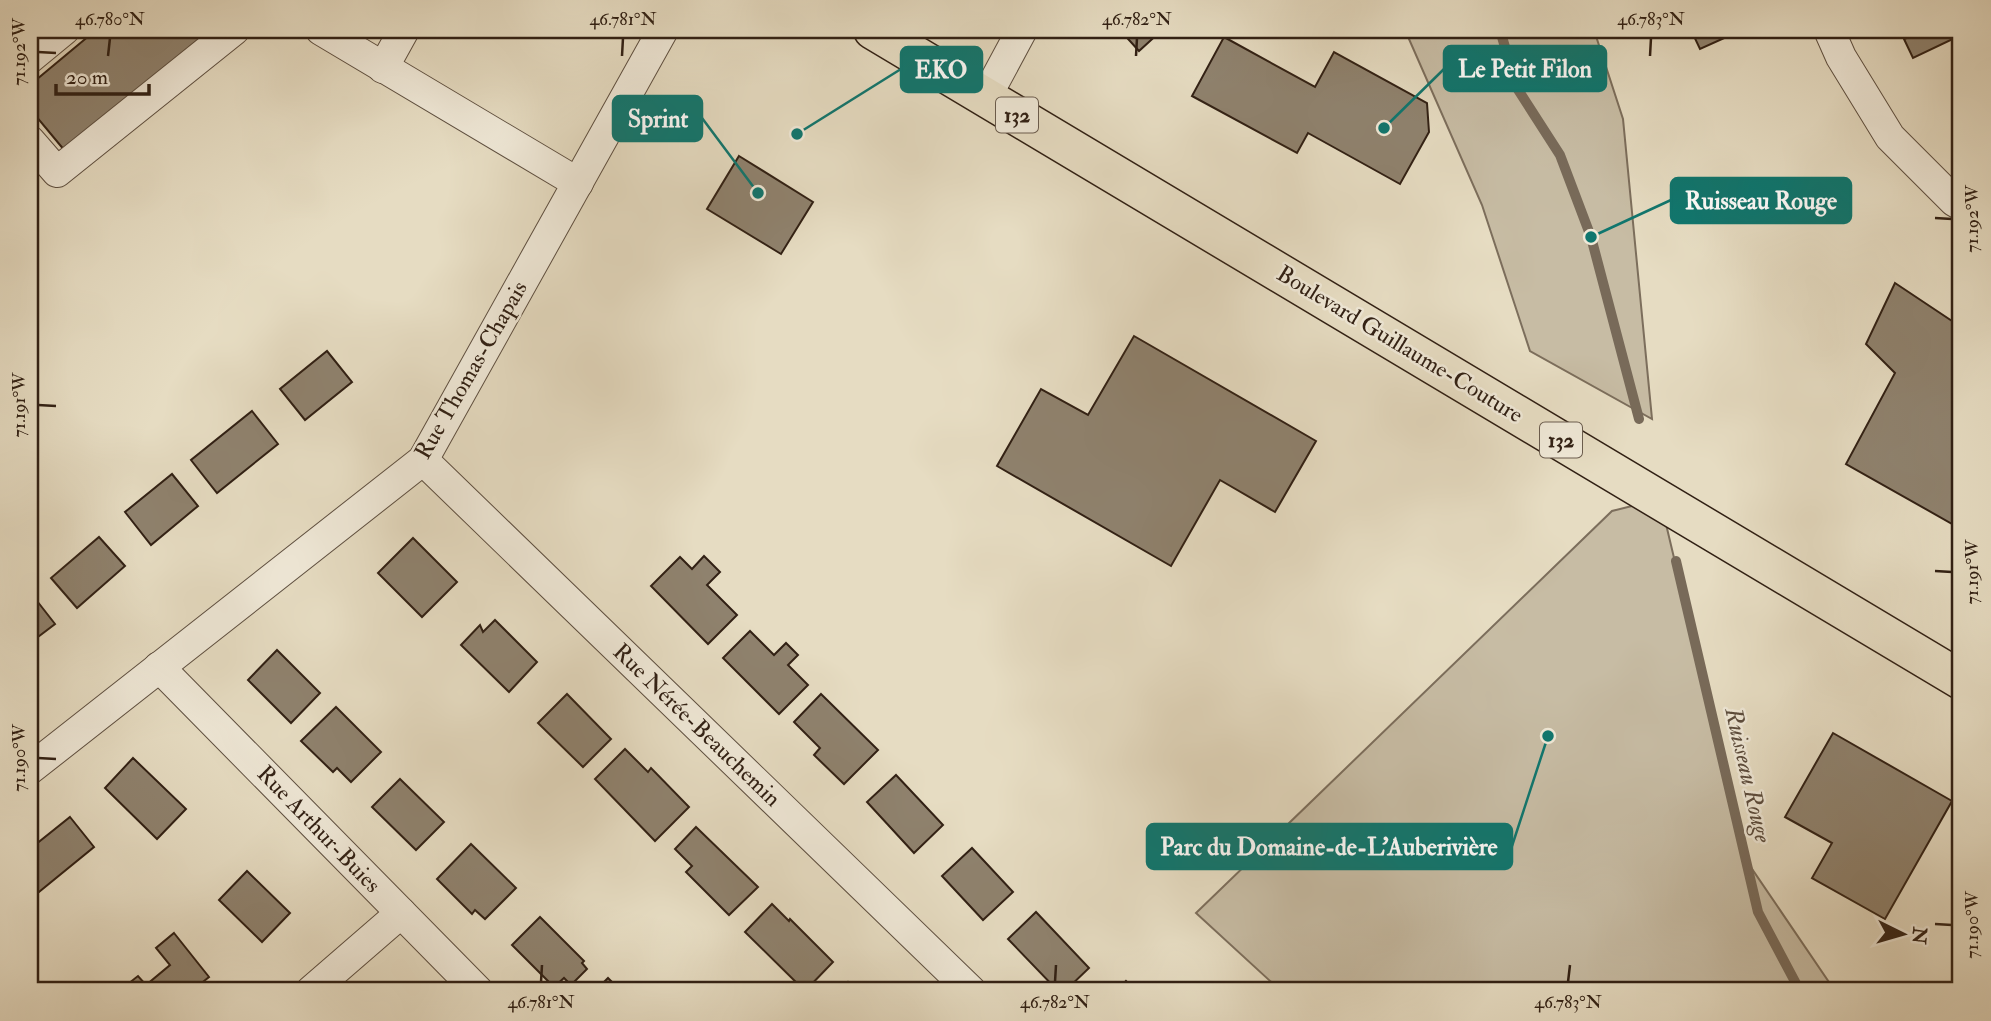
<svg xmlns="http://www.w3.org/2000/svg" width="1991" height="1021" font-family="'IM FELL Double Pica',serif">
  <style>
    .green { fill: #c7bca4; stroke: #7c6e5c; stroke-width: 2 }
    .lines { fill: none; stroke-linecap: round; stroke-linejoin: round }
    .stream { stroke: #786a59; stroke-width: 10 }
    .building { fill: #8f826e; stroke: #312014; stroke-width: 2 }
    .minor-casing { stroke: #5e4f40; stroke-width: 32 }
    .major-casing { stroke: #312014; stroke-width: 41 }
    .minor { stroke: #efe8d7; stroke-width: 30 }
    .major { stroke: #e6dcc2; stroke-width: 38 }
    .ticks { fill: none; stroke: #312014; stroke-width: 2.5 }
    .labels { text-anchor: middle; dominant-baseline: central; stroke-width: 5; stroke-linejoin: round; paint-order: stroke }
    .shield { fill: #efe8d7; stroke: #6a5c4e; stroke-width: 2 }
    .shield-label { font-size: 21px; font-weight: bold; fill: #312014 }
    .street-label { font-size: 23px; fill: #312014; stroke: #efe8d7 }
    .water-label { font-size: 24px; font-style: italic; fill: #5b4b3c; stroke: #efe8d7 }
    .leader { fill: none; stroke: #0f766e; stroke-width: 2.5 }
    .callout-dot { fill: #0f766e; stroke: #efe8d7; stroke-width: 2.5 }
    .callout { fill: #0f766e; stroke: #0f766e; stroke-width: 2.5 }
    .callout-label { font-size: 24px; text-anchor: middle; font-weight: bold; fill: #fff }
    .neatline { fill: none; stroke: #312014; stroke-width: 2.5 }
    .ticks-label { font-size: 18px; text-anchor: middle; fill: #312014 }
  </style>
  <rect width="100%" height="100%" fill="#e6dcc2"/>
  <filter id="stains"><feTurbulence type="fractalNoise" baseFrequency=".00286" numOctaves="4"/><feColorMatrix values="0 0 0 0 .2 0 0 0 0 .09 0 0 0 0 .02 0 0 0 .5 -.17"/></filter>
  <radialGradient id="worn" r=".72"><stop offset=".6" stop-color="#630" stop-opacity="0"/><stop offset="1" stop-color="#630" stop-opacity=".3"/></radialGradient>
  <g class="green">
    <path d="M1405 30H1594L1623 119 1652 419 1530 351 1482 205Z"/>
    <path d="M1660 499 1746 860 1835 991H1281L1196 913 1612 511Z"/>
  </g>
  <g class="lines">
    <g class="stream">
      <path d="M1500 30 1517 88 1560 155 1591 237 1639 419"/>
      <path d="M1676 561 1758 912 1800 991"/>
    </g>
  </g>
  <g class="building">
    <path d="M96 30H210L65 151 30 109V85Z"/>
    <path d="M1120 30H1162L1139 51Z"/>
    <path d="M1691 30H1742L1700 49Z"/>
    <path d="M1907 30H1954L1957 37 1913 58 1904 39 1910 37Z"/>
    <path d="M1224 37 1315 87 1334 52 1427 103 1429 132 1400 184 1308 133 1297 153 1192 96Z"/>
    <path d="M739 156 813 202 781 254 707 209Z"/>
    <path d="M1895 283 1961 327V529L1846 464 1895 373 1866 344Z"/>
    <path d="M1134 336 1316 441 1275 512 1220 480 1171 566 997 466 1041 389 1088 415Z"/>
    <path d="M327 351 352 382 305 420 280 389Z"/>
    <path d="M252 411 278 444 217 493 191 460Z"/>
    <path d="M172 474 198 506 151 545 125 512Z"/>
    <path d="M99 537 125 566 77 608 51 578Z"/>
    <path d="M413 538 457 582 422 617 378 573Z"/>
    <path d="M704 556 720 572 707 585 737 615 708 644 651 586 680 557 692 569Z"/>
    <path d="M30 592 55 624 30 643Z"/>
    <path d="M495 620 537 662 509 692 461 645 480 625 483 632Z"/>
    <path d="M750 631 774 655 786 643 798 655 788 665 808 685 779 714 723 658Z"/>
    <path d="M277 650 320 693 291 723 248 680Z"/>
    <path d="M567 694 611 739 583 767 538 723Z"/>
    <path d="M821 694 878 750 844 784 814 755 820 748 794 722Z"/>
    <path d="M336 707 381 752 351 782 337 768 333 772 301 741Z"/>
    <path d="M1833 733 1952 801 1885 919 1812 878 1832 843 1785 817Z"/>
    <path d="M625 749 648 772 651 768 689 807 655 841 595 779Z"/>
    <path d="M133 758 186 809 157 839 105 788Z"/>
    <path d="M896 775 943 825 914 853 867 802Z"/>
    <path d="M400 779 444 822 416 850 372 807Z"/>
    <path d="M70 817 94 847 34 896 30 890V849Z"/>
    <path d="M696 827 758 887 729 915 686 872 692 866 675 849Z"/>
    <path d="M471 844 516 888 485 919 475 910 472 914 437 879Z"/>
    <path d="M972 848 1013 892 983 920 942 876Z"/>
    <path d="M247 871 290 913 262 942 219 900Z"/>
    <path d="M772 904 789 921 790 919 833 962 805 991 745 932Z"/>
    <path d="M1036 912 1089 968 1065 991H1058L1008 939Z"/>
    <path d="M540 917 584 961 582 963 587 969 571 985 564 978 554 987 512 945Z"/>
    <path d="M174 933 209 977 204 981 207 984 198 991H119L138 976 146 985 170 965 156 948Z"/>
    <path d="M608 978 621 991H595Z"/>
    <path d="M1126 981 1137 991H1116Z"/>
    <path d="M848 982 857 991H839Z"/>
  </g>
  <g class="lines">
    <defs>
      <g id="minor">
        <path d="M321 30 578 183"/>
        <path d="M1829 30 1841 57 1890 137 1954 201 1961 205"/>
        <path d="M30 58 64 30"/>
        <path d="M383 68 404 30"/>
        <path d="M986 97 1022 30"/>
        <path d="M30 141 57 172 234 30"/>
        <path d="M423 460 971 991"/>
        <path d="M159 667 478 991"/>
        <path d="M30 769 423 460 663 30"/>
        <path d="M311 991 401 913"/>
      </g>
      <path id="major" d="M873 30 1961 680"/>
    </defs>
    <use href="#minor" class="minor-casing"/>
    <use href="#major" class="major-casing"/>
    <use href="#minor" class="minor"/>
    <use href="#major" class="major"/>
  </g>
  <path class="ticks" d="M38 52 56 53M108 56 110 38M622 56 623 38M1136 56 1137 38M1650 56 1651 38M1935 218 1952 219M38 405 56 406M1935 571 1952 572M38 758 56 759M1935 924 1952 925M541 982 542 965M1055 982 1056 965M1568 982 1570 965"/>
  <g class="labels">
    <g class="shield">
      <rect x="996" y="97.5" width="42" height="35" rx="5"/>
      <rect x="1540" y="422.5" width="42" height="35" rx="5"/>
    </g>
    <g class="shield-label">
      <text x="1017" y="115">132</text>
      <text x="1561" y="440">132</text>
    </g>
    <g class="street-label">
      <text transform="translate(1400 344) rotate(31)">Boulevard Guillaume-Couture</text>
      <text transform="translate(471 370) rotate(-60)">Rue Thomas-Chapais</text>
      <text transform="translate(697 725) rotate(44)">Rue Nérée-Beauchemin</text>
      <text transform="translate(319 829) rotate(46)">Rue Arthur-Buies</text>
    </g>
    <g class="water-label">
      <text transform="translate(1748 775) rotate(77)">Ruisseau Rouge</text>
    </g>
  </g>
  <path class="leader" d="M1384 128L1444 69M797 134L901 69M758 193L702 118M1591 237L1671 200M1548 736L1512 846"/>
  <g class="callout-dot">
    <circle cx="1384" cy="128" r="7"/>
    <circle cx="797" cy="134" r="7"/>
    <circle cx="758" cy="193" r="7"/>
    <circle cx="1591" cy="237" r="7"/>
    <circle cx="1548" cy="736" r="7"/>
  </g>
  <g class="callout">
    <rect x="1444" y="46" width="162" height="45" rx="7"/>
    <rect x="901" y="47" width="81" height="45" rx="7"/>
    <rect x="613" y="96" width="89" height="45" rx="7"/>
    <rect x="1671" y="178" width="180" height="45" rx="7"/>
    <rect x="1147" y="824" width="365" height="45" rx="7"/>
  </g>
  <g class="callout-label">
    <text x="1525" y="77">Le Petit Filon</text>
    <text x="941" y="78">EKO</text>
    <text x="658" y="127">Sprint</text>
    <text x="1761" y="209">Ruisseau Rouge</text>
    <text x="1329" y="855">Parc du Domaine-de-L'Auberivière</text>
  </g>
  <rect width="1991" height="1021" fill="none" stroke="#e6dcc2" stroke-width="77"/>
  <g transform="translate(1903 934) rotate(95)" stroke="#efe8d7" stroke-width="5" paint-order="stroke">
  <path d="M0-5L12 26L0 18L-12 26Z" fill="#312014"/>
  <text y="-10" font-size="19" font-weight="bold" text-anchor="middle" fill="#312014">N</text>
  </g>
  <path d="M56 84v10h93v-10" fill="none" stroke="#312014" stroke-width="3.5"/>
  <text x="66" y="84" font-size="21" fill="#312014" stroke="#efe8d7" stroke-width="5" paint-order="stroke">20 m</text>
  <rect x="38" y="38" width="1914" height="944" class="neatline"/>
  <g class="ticks-label">
    <text x="110" y="25">46.780°N</text>
    <text x="623" y="25">46.781°N</text>
    <text x="1137" y="25">46.782°N</text>
    <text x="1651" y="25">46.783°N</text>
    <text transform="translate(19 52) rotate(-90)" y="6">71.192°W</text>
    <text transform="translate(1972 219) rotate(-90)" y="6">71.192°W</text>
    <text transform="translate(19 405) rotate(-90)" y="6">71.191°W</text>
    <text transform="translate(1972 572) rotate(-90)" y="6">71.191°W</text>
    <text transform="translate(19 758) rotate(-90)" y="6">71.190°W</text>
    <text transform="translate(1972 925) rotate(-90)" y="6">71.190°W</text>
    <text x="541" y="1008">46.781°N</text>
    <text x="1055" y="1008">46.782°N</text>
    <text x="1568" y="1008">46.783°N</text>
  </g>
  <rect width="100%" height="100%" filter="url(#stains)"/>
  <rect width="100%" height="100%" fill="url(#worn)"/>
</svg>
